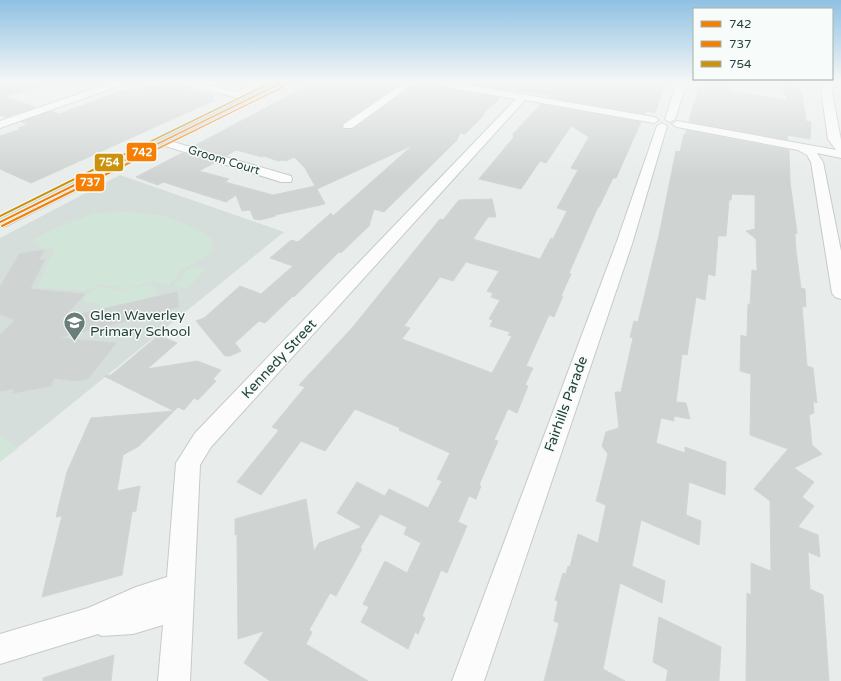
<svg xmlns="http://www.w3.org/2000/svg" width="841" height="681" font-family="'Varela Round',sans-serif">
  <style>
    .built { fill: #d6dedb }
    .green { fill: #d1e6d8 }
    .building { fill: #cfd4d2; stroke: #d1d6d4; fill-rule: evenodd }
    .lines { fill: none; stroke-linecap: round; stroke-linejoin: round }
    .minor-casing { stroke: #c5cac8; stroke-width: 2 }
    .major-casing { stroke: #c3ccc9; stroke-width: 2 }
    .minor { fill: #fcfcfc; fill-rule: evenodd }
    .major { fill: #cfd7d5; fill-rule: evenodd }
    .bus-1-far1-casing { stroke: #f7fbf9; stroke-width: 3 }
    .bus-1-casing { stroke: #f7fbf9; stroke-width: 4 }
    .bus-2-far1-casing { stroke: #f7fbf9; stroke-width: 3 }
    .bus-2-casing { stroke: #f7fbf9; stroke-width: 4 }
    .bus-3-far1-casing { stroke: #f7fbf9; stroke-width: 3 }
    .bus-3-casing { stroke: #f7fbf9; stroke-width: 4 }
    .bus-1-far1 { stroke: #f47f03; stroke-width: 1.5 }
    .bus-1 { stroke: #f47f03; stroke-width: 2 }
    .bus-2-far1 { stroke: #f47f03; stroke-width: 1.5 }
    .bus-2 { stroke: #f47f03; stroke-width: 2 }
    .bus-3-far1 { stroke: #cd920c; stroke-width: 1.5 }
    .bus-3 { stroke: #cd920c; stroke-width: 2 }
    .labels { text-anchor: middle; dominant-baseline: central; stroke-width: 3; stroke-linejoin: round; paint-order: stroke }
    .far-street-label { font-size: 12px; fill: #24423a; stroke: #f7fbf9 }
    .poi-label { font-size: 14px; fill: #24423a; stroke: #f7fbf9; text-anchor: start }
    .street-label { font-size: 14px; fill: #24423a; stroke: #f7fbf9 }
    .line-badge { stroke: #f7fbf9; stroke-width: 1.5 }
    .badge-label { font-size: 11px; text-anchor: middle; font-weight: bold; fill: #fff }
  </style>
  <rect width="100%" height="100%" fill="#e8edeb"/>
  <path class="built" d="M120 175 284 232 0 462V238Z"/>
  <g class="green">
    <path d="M128 212 165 216 192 227 211 238 214 251 182 270 168 286 153 281 126 289 100 284 85 291 37 287 55 249 43 248 32 240 58 227 96 213Z"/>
    <path d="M191 267 205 269 188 288 173 286Z"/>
    <path d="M150 284 156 287V296L99 310 100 304 83 302 85 295 100 287 123 291Z"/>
    <path d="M0 435 18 448 0 462Z"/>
  </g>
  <g class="building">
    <path d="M0 82H42L43 85 4 97 36 107 6 117 0 115Z"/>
    <path d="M314 82H403L343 123 342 127 344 130 353 129 417 83 500 98 482 115H484L465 134 460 133 457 140 384 212 374 209 369 226 341 253 339 252 294 297 293 296 265 323 259 321 235 343 241 351 230 356H225L196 321 204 318 240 286 261 294 293 266 270 258 291 240 298 242 331 213 333 216 413 145 317 189 325 204 275 215 276 216 260 220 254 219 250 210 242 211 236 195 226 202 163 182 158 185 136 177 182 153 214 163 199 171 229 179 225 182 273 195 315 186 305 168 294 157 286 161 282 160 278 161 264 156 262 157 236 150 226 156 194 146Z"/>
    <path d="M471 82H666L655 113 646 111 645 114 548 97 549 95 515 90V84L508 90 469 84Z"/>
    <path d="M699 82H731L729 90 734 92 788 100 776 82H798L799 90 802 94 806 121 811 122 810 139 787 135 788 140 689 122 693 105H695Z"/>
    <path d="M166 84 214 95 210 96 214 97 211 99 215 100 31 183 0 169V136L21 129 18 128 28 124 21 122 51 111 59 114 129 88 137 90 148 85 157 87Z"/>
    <path d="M541 104 641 122 616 178H613L599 207H598L569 273 571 274 561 296H563L554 317 549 315 526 366 533 368 525 385 528 386 517 413 508 409 494 440 498 441 479 485 481 486 476 499 469 496 458 522 467 526 447 573 441 570 422 616 425 618 418 634 415 632 408 649 361 622 369 607 363 604 385 561 407 573 421 543 404 534 407 527 380 514 360 548 362 549 336 596 330 593 309 630 312 632 306 644 368 681H270L244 663 264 631 238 639 237 534 235 535V519L306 499 314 551 319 543 362 527 337 513 357 482 385 496 389 489 428 508 442 481 437 479 450 453 399 430 400 428 355 409 325 451 301 441 261 495 237 482 279 430 272 427 305 387 299 385 352 328 440 219 443 220 459 200 492 199 496 217H488L473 239 540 259 551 238 553 239 567 211 557 208 578 170 571 168 589 137 571 126 546 163 540 161 521 189 479 179 514 137 513 134ZM466 262 499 271 487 291 493 293 491 297 500 300 489 319 493 320 490 326 510 332 508 335 512 336 492 373 402 339 410 328 404 326 440 277 453 281Z"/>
    <path d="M687 130 789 150 790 182 797 233 795 234 796 250 801 288 805 289 806 307 802 306 807 366 813 368 817 403 813 401 814 413 809 415 812 445 822 454 794 468 814 482 802 497 814 506 798 527 818 535 820 557 808 552 810 589 823 595 829 681H746L747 593 751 595V563L771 571 770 501 754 489 788 449 750 435 751 374 740 371 741 335 747 337 748 304 750 305 752 270 757 271 756 239 746 231 755 229V195L732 194 731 200H729L726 236H718L715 276 708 274 705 300 696 297 687 355 682 354 676 402 686 403 690 419 674 416V421L661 418 656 443 685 453V447L726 462 725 495 689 482 686 515 701 521 699 545 641 520 632 566 665 581 662 603 620 583 603 669 625 681H544L559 623 554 621 558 601 555 600 563 573 566 574 568 566 570 567 578 534 598 543 606 505 596 501 608 454 602 446 606 432 619 428 615 392H621L633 338 630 337 634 321 638 322 659 235 676 151 680 152 684 134H686Z"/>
    <path d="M44 250 39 260 45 259 30 289 85 294 63 318 177 292 179 307 58 338 116 343 88 379 76 381 54 378 51 386 13 393 14 389 0 391V335L15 320 0 314V287L19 254Z"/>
    <path d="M159 335 177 343 147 369 197 361 221 370 213 379 216 381 198 400 194 398 184 410 178 407 139 446 123 455 117 491 140 486 136 511 132 512 122 575 42 597 62 516 56 517 67 472 91 418 174 411 104 376 111 375Z"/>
    <path d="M659 617 721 647 719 681H666L668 670 653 662Z"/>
    <path d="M114 655 111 681H43V678Z"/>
  </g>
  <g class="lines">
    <defs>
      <g id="minor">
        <path d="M113 82H126L124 84 0 128V121Z"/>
        <path d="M179 82H194L236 92 258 82H270L247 94 254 96 256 98 251 101 181 84Z"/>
        <path d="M405 82H416L352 128H344L343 126 344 124Z"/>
        <path d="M433 82H451L654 117 659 120 654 123 525 100 211 447 200 465 190 681H158L163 625 133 634 102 636 98 634 0 664V634L88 608 136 587 167 577 176 463 195 433 516 99 437 85Z"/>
        <path d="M677 82H687L675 119 670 122 665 119Z"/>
        <path d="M820 82H830L841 140V158L817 153 823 162 841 251V299L835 297 832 293 811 162 807 155 798 150 677 127 672 124 677 121 836 150 828 139Z"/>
        <path d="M662 123 667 126 632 244 484 681H452L616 244 657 126Z"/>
        <path d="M163 139 291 176 292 179 291 182H281L159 144 157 142 159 140Z"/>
      </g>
      <path id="major" d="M275 82H288L287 84 6 226 0 227V216Z"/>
    </defs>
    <use href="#minor" class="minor-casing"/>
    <use href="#major" class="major-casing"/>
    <use href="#minor" class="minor"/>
    <use href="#major" class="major"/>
    <defs>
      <path id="bus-1-far1" d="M145 150 283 82"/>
      <path id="bus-1" d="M0 222 147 149"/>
      <path id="bus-2-far1" d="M155 150 285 86"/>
      <path id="bus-2" d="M2 226 157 149"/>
      <path id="bus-3-far1" d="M133 150 272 82"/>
      <path id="bus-3" d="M0 216 135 149"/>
    </defs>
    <use href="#bus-1-far1" class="bus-1-far1-casing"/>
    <use href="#bus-1" class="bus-1-casing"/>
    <use href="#bus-2-far1" class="bus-2-far1-casing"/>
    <use href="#bus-2" class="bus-2-casing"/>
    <use href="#bus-3-far1" class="bus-3-far1-casing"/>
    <use href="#bus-3" class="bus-3-casing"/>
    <use href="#bus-1-far1" class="bus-1-far1"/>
    <use href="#bus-1" class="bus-1"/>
    <use href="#bus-2-far1" class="bus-2-far1"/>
    <use href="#bus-2" class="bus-2"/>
    <use href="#bus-3-far1" class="bus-3-far1"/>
    <use href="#bus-3" class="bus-3"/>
  </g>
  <linearGradient id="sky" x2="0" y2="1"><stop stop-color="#8fc1e3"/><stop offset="0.46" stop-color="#f5f7f6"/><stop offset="1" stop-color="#f5f7f6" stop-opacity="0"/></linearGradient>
  <rect width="841" height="177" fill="url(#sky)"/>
  <defs>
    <symbol id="school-pin" viewBox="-11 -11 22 30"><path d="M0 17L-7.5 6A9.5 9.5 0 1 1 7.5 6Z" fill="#697e78" stroke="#f7fbf9"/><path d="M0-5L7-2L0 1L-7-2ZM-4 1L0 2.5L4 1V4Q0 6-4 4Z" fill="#fff"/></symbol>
  </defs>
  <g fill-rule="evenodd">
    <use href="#school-pin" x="62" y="310" width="25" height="34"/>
  </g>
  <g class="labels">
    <g class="far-street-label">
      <text transform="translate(224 160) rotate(17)">Groom Court</text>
    </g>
    <g class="poi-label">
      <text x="90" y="315">Glen Waverley<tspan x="90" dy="16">Primary School</tspan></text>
    </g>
    <g class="street-label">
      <text transform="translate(279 359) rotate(-47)">Kennedy Street</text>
      <text transform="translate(566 404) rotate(-70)">Fairhills Parade</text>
    </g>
  </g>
  <g class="line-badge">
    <rect x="126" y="142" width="31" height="20" rx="4" fill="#f47f03"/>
    <rect x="94" y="153" width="30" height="19" rx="4" fill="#cd920c"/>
    <rect x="75" y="173" width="30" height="19" rx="4" fill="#f47f03"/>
  </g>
  <g class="badge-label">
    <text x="142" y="156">742</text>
    <text x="109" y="166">754</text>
    <text x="90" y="186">737</text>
  </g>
  <rect x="693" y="8" width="140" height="72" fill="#f7fbf9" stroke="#a3b1ad"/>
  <rect x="701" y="21" width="20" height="6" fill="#f47f03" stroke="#a3b1ad"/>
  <text x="729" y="28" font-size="12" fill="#24423a">742</text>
  <rect x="701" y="41" width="20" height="6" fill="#f47f03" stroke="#a3b1ad"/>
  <text x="729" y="48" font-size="12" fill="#24423a">737</text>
  <rect x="701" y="61" width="20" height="6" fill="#cd920c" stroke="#a3b1ad"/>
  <text x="729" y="68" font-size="12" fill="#24423a">754</text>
</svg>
